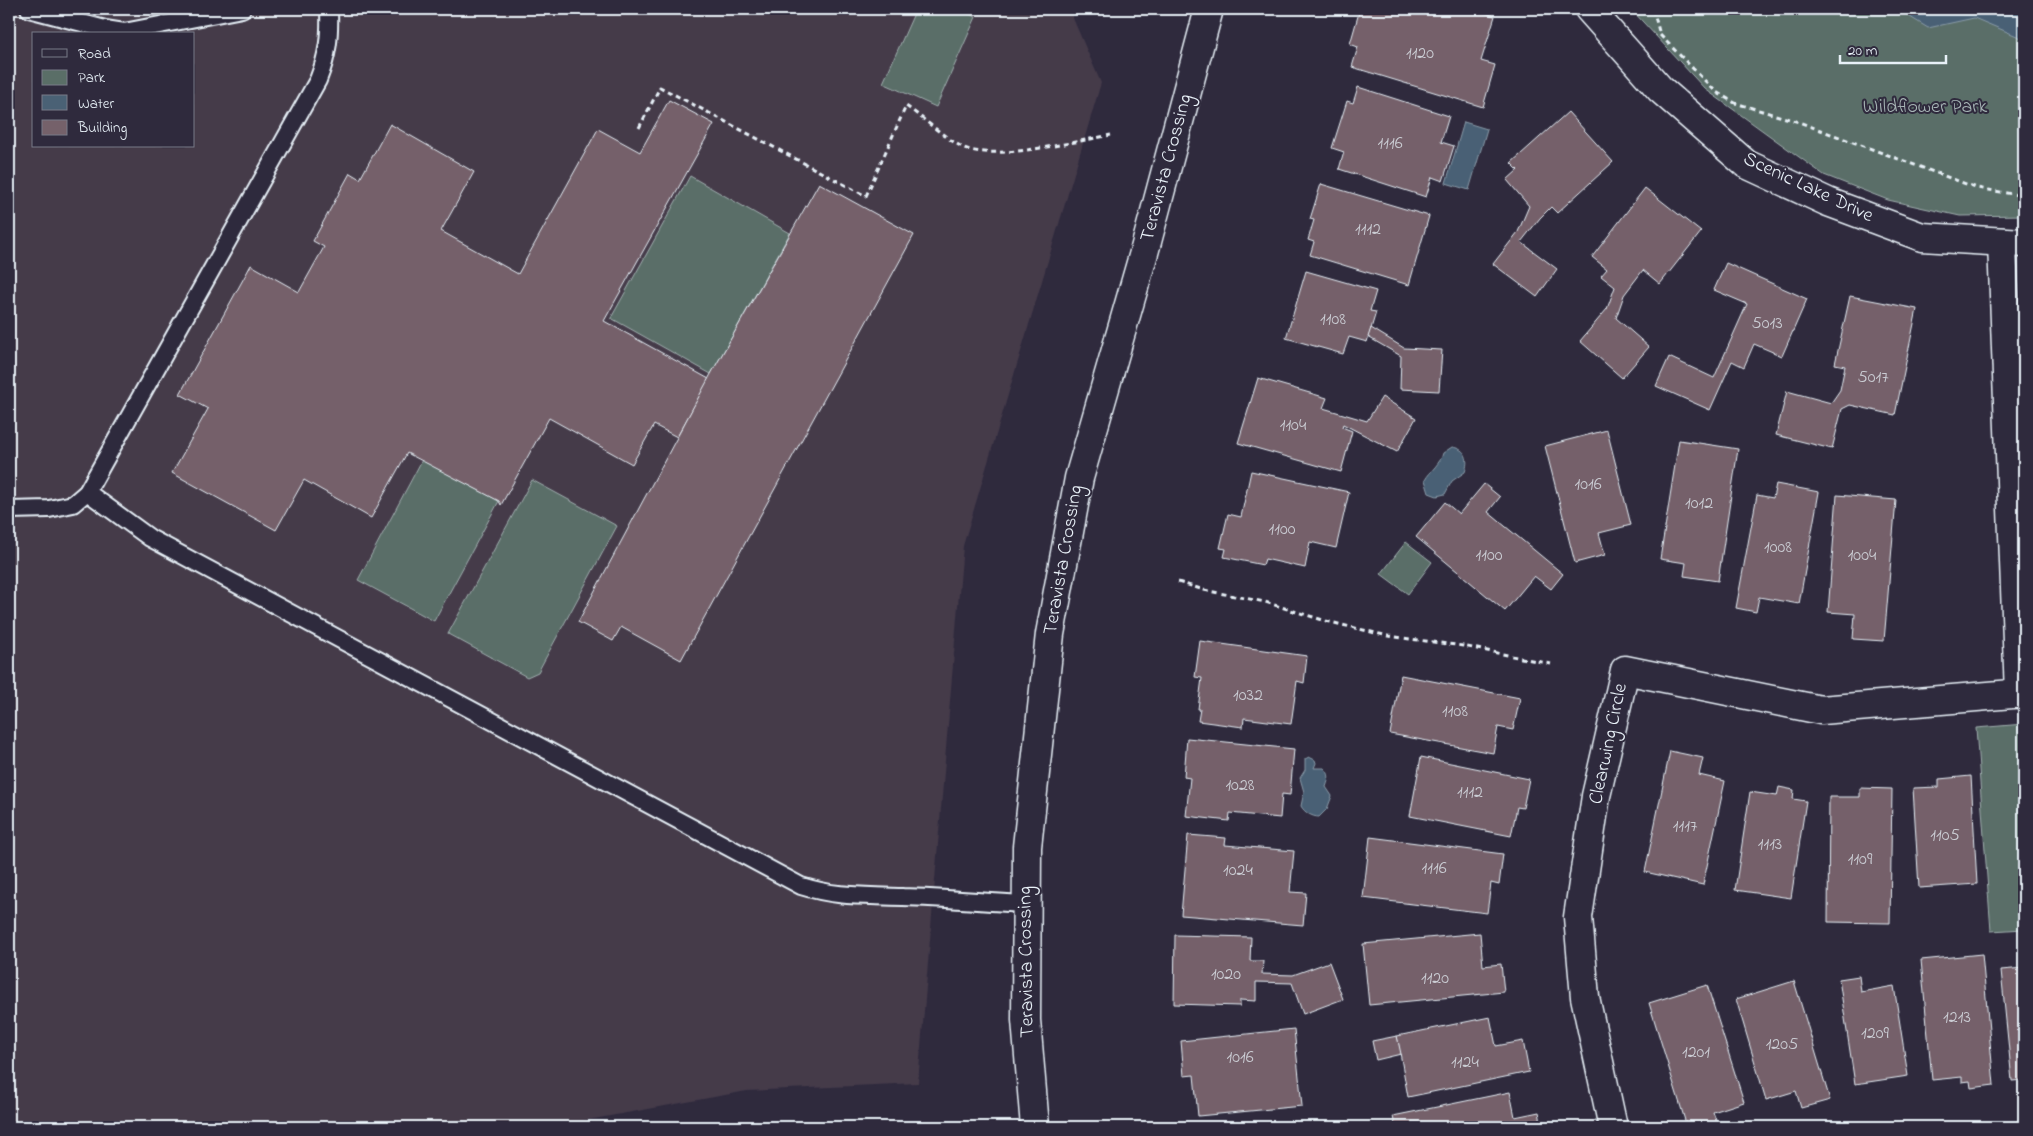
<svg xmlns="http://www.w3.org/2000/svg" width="2033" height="1136" font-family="'Indie Flower',sans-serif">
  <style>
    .built { fill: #443a4a; fill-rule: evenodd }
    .green { fill: #5a6e67; stroke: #a1b0b0 }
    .water { fill: #4a6175; stroke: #899ba9 }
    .building { fill: #75616a; stroke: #e8f1f8 }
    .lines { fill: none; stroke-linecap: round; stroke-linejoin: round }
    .lane-casing { stroke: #e8f1f8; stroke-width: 20 }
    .street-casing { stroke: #e8f1f8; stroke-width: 31 }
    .path { stroke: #e8f1f8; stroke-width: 3; stroke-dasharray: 5 4; stroke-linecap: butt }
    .lane { stroke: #2f2a3d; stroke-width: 16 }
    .street { stroke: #2f2a3d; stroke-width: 28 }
    .labels { text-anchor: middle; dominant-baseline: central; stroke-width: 4; stroke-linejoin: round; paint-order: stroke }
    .number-label { font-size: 18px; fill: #cbcdd4 }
    .park-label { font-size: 20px; fill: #a8b6b7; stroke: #2f2a3d }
    .street-label { font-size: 20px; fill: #e8f1f8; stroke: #2f2a3d }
  </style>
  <rect width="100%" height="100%" fill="#2f2a3d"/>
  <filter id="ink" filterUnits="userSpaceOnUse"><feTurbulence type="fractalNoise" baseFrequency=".02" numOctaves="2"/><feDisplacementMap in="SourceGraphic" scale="10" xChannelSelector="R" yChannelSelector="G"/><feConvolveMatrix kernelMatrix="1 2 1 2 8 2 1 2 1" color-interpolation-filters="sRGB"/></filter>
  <g filter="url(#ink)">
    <path class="built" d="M9 9H1069L1101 83 963 546 918 1083 747 1091 550 1127H9ZM34 34H194V146H34Z"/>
    <g class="green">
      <path d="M916 9H957L976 17 936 107 883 83Z"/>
      <path d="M1631 9H2024V215L1960 216 1888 200 1824 175 1705 89Z"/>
      <path d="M690 176 790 233 711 374 611 318Z"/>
      <path d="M422 460 499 501 434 621 358 580Z"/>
      <path d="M532 480 617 526 538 672 527 677 448 634Z"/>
      <path d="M1406 542 1432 562 1408 594 1381 574Z"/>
      <path d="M2024 724V929L1991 931 1976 728Z"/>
    </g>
    <g class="water">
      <path d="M1897 9H2024V39L1974 18 1928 28Z"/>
      <path d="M1464 122 1487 129 1469 190 1446 183Z"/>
      <path d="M1452 447C1467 449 1469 460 1465 472L1452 481 1445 494 1437 496 1429 493 1425 480C1430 471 1441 463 1443 453Z"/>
      <path d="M1309 757 1315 760 1316 763 1314 768H1324C1331 775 1329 778 1326 787L1332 796 1327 809 1319 817C1312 817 1304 812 1301 806L1304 792 1300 778 1305 770V759Z"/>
    </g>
    <g class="building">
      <path d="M1360 9H1472L1495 16 1481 61 1495 65 1483 107 1352 67 1358 47 1350 44Z"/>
      <path d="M1358 87 1449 116 1441 142 1454 146 1443 181 1432 177 1426 197 1339 169 1344 152 1332 148 1347 101 1353 103Z"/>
      <path d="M669 100 714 124 604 321 709 379 677 437 654 425 632 464 549 418 501 505 499 501 407 453 371 518 304 480 276 530 172 473 208 409 180 394 251 265 299 292 324 247 313 241 350 173 360 179 390 124 474 172 441 231 518 274 598 129 640 152Z"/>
      <path d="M1568 112 1613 162 1557 213 1551 207 1540 218 1521 242 1557 269 1537 297 1493 264 1518 232 1529 206 1507 180 1518 170 1511 163Z"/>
      <path d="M819 183 914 235 681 660 621 627 613 641 578 622 711 374Z"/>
      <path d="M1321 184 1429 216 1409 285 1310 255 1314 242 1308 240 1314 220 1310 219Z"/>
      <path d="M1645 188 1701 232 1660 284 1643 270 1624 295 1616 318 1649 347 1622 378 1580 341 1607 309 1615 287 1601 276 1607 269 1592 257Z"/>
      <path d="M1726 263 1807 299 1782 356 1754 344 1744 367 1732 361 1710 410 1656 386 1669 357 1714 378 1747 304 1714 290Z"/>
      <path d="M1306 271 1376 291 1370 311 1376 312 1367 342 1349 337 1343 354 1286 338Z"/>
      <path d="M1850 296 1917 309 1895 415 1850 405 1842 409 1832 449 1776 435 1787 391 1831 403 1840 390 1845 366 1835 364Z"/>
      <path d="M1371 328 1404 348 1442 350 1439 391 1400 389 1401 356 1368 337Z"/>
      <path d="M1258 378 1327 398 1323 408 1367 421 1382 397 1416 418 1397 452 1343 424 1342 427 1352 431 1341 472 1238 443Z"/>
      <path d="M1607 430 1631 525 1599 533 1605 555 1575 563 1545 446Z"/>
      <path d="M1679 440 1738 449 1718 581 1684 576 1686 563 1660 559Z"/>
      <path d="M1251 471 1349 492 1336 548 1310 542 1305 568 1265 559 1263 565 1224 557 1226 549 1220 548 1228 514 1241 517Z"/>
      <path d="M1484 484 1500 497 1488 512 1563 574 1551 589 1534 576 1505 611 1416 537 1445 502 1459 514Z"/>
      <path d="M1776 484 1819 492 1799 604 1759 597 1756 612 1736 608 1757 495 1773 498Z"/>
      <path d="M1837 495 1896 500 1884 641 1853 639 1855 614 1828 612Z"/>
      <path d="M1200 641 1307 656 1304 683 1297 681 1291 724 1244 718 1243 727 1198 721 1200 709H1198L1202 678 1195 677Z"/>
      <path d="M1401 675 1520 698 1513 730 1498 727 1493 753 1390 734Z"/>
      <path d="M1187 738 1294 749 1290 795 1282 794 1280 818 1230 813 1229 821 1186 816 1190 778 1184 777Z"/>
      <path d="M1670 751 1703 758 1699 775 1725 781 1703 885 1645 872Z"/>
      <path d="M1421 757 1529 779 1523 808 1517 807 1511 836 1410 816Z"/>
      <path d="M1971 776 1977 884 1919 888 1913 788 1939 787V779Z"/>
      <path d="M1779 787 1794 790 1793 799 1806 801 1791 898 1735 890 1750 792 1777 796Z"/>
      <path d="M1860 788 1892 789 1890 923 1828 922 1829 797H1860Z"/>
      <path d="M1188 835 1226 838 1225 845 1294 851 1290 892 1306 893 1303 925 1181 915Z"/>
      <path d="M1370 837 1503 854 1499 885 1491 883 1487 913 1363 898Z"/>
      <path d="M1480 933 1483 966 1501 964 1504 992 1369 1005 1363 944Z"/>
      <path d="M1175 935 1251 937 1250 961H1263L1262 974 1293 975 1329 962 1343 999 1303 1014 1292 983 1256 982V1001L1240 1000V1006L1174 1004Z"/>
      <path d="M1982 954 1994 1085 1971 1088 1970 1081 1962 1082V1077L1932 1080 1921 960Z"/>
      <path d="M2024 968V1080L2012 1081 2001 970Z"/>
      <path d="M1859 976 1861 992 1894 986 1908 1076 1855 1084 1839 979Z"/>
      <path d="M1794 981 1830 1100 1801 1108 1796 1091 1766 1100 1736 999Z"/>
      <path d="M1707 985 1744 1102 1713 1112 1718 1126 1687 1127 1649 1003Z"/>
      <path d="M1490 1017 1496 1046 1523 1041 1529 1072 1408 1097 1397 1036Z"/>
      <path d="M1294 1029 1302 1106 1198 1116 1194 1075 1184 1076 1181 1041Z"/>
      <path d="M1397 1036 1401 1054 1376 1060 1372 1041Z"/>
      <path d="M1510 1092 1515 1117 1539 1112 1542 1127H1395L1393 1116Z"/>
    </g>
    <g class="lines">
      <defs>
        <g id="lane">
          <path d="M29 9 105 29 124 32 242 9"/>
          <path d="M87 492 150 538 801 886C840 898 864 895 903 897 944 898 985 902 1026 904"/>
          <path d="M9 510 49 509 73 504 87 492 318 80C328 55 330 36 329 9"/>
        </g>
        <g id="street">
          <path d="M1589 9 1660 89 1746 164 1828 202 1922 237 2024 243"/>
          <path d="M2002 242 2019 694"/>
          <path d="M1035 1127 1026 1020 1027 847 1050 634 1079 478 1145 249 1209 9"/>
          <path d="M1613 1127 1585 997 1578 917 1596 796 1625 670 1821 710 2024 693"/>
        </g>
      </defs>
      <use href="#lane" class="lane-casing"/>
      <use href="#street" class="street-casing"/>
      <g class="path">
        <path d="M1653 9 1660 35 1716 92 1735 103 1796 121 1977 188 2024 196"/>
        <path d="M639 128 660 87 866 196 906 106C923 118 944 137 962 147 992 162 1077 141 1111 135"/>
        <path d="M1178 582 1204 590 1265 602 1326 621 1388 636 1463 646 1551 664"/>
      </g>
      <use href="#lane" class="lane"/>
      <use href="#street" class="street"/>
    </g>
  </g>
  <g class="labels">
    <g class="number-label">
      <text x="1420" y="54">1120</text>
      <text x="1390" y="144">1116</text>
      <text x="1368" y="230">1112</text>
      <text x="1333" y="320">1108</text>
      <text x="1767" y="324">5013</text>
      <text x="1873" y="378">5017</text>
      <text x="1293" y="426">1104</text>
      <text x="1588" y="485">1016</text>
      <text x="1699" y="504">1012</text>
      <text x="1282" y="530">1100</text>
      <text x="1778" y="548">1008</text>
      <text x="1489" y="556">1100</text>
      <text x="1862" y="556">1004</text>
      <text x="1248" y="696">1032</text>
      <text x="1455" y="712">1108</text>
      <text x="1240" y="786">1028</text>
      <text x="1470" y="793">1112</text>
      <text x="1685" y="827">1117</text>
      <text x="1945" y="836">1105</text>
      <text x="1770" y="845">1113</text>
      <text x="1860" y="860">1109</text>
      <text x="1434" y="869">1116</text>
      <text x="1238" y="871">1024</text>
      <text x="1226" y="975">1020</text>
      <text x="1435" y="979">1120</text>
      <text x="1957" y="1018">1213</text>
      <text x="1875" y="1034">1209</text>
      <text x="1782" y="1045">1205</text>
      <text x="1696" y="1053">1201</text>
      <text x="1240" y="1058">1016</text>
      <text x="1465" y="1063">1124</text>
    </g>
    <g class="park-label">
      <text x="1925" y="107">Wildflower Park</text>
    </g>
    <g class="street-label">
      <text transform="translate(1167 168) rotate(-75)">Teravista Crossing</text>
      <text transform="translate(1808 188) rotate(25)">Scenic Lake Drive</text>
      <text transform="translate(1064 560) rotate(-80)">Teravista Crossing</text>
      <text transform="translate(1609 744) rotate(-78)">Clearwing Circle</text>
      <text transform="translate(1027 962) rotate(-91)">Teravista Crossing</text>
    </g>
  </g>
  <rect width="2033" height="1136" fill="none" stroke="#2f2a3d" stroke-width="30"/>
  <rect x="15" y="15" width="2003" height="1106" fill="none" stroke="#e8f1f8" stroke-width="2" filter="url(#ink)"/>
  <rect x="32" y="32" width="162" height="115" fill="#2f2a3d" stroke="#797a88"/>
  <rect x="42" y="49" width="25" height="8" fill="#2f2a3d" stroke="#797a88"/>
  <text x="78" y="58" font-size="15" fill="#e8f1f8">Road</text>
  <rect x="42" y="70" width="25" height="15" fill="#5a6e67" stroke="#797a88"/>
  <text x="78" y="82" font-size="15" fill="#e8f1f8">Park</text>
  <rect x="42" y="95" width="25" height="15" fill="#4a6175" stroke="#797a88"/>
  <text x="78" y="108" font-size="15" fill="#e8f1f8">Water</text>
  <rect x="42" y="120" width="25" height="15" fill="#75616a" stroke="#797a88"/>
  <text x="78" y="132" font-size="15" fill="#e8f1f8">Building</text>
  <path d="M1840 55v8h106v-8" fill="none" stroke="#e8f1f8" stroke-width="2.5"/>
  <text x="1848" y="55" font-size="15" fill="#e8f1f8" stroke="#2f2a3d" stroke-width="4" paint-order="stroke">20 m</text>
</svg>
